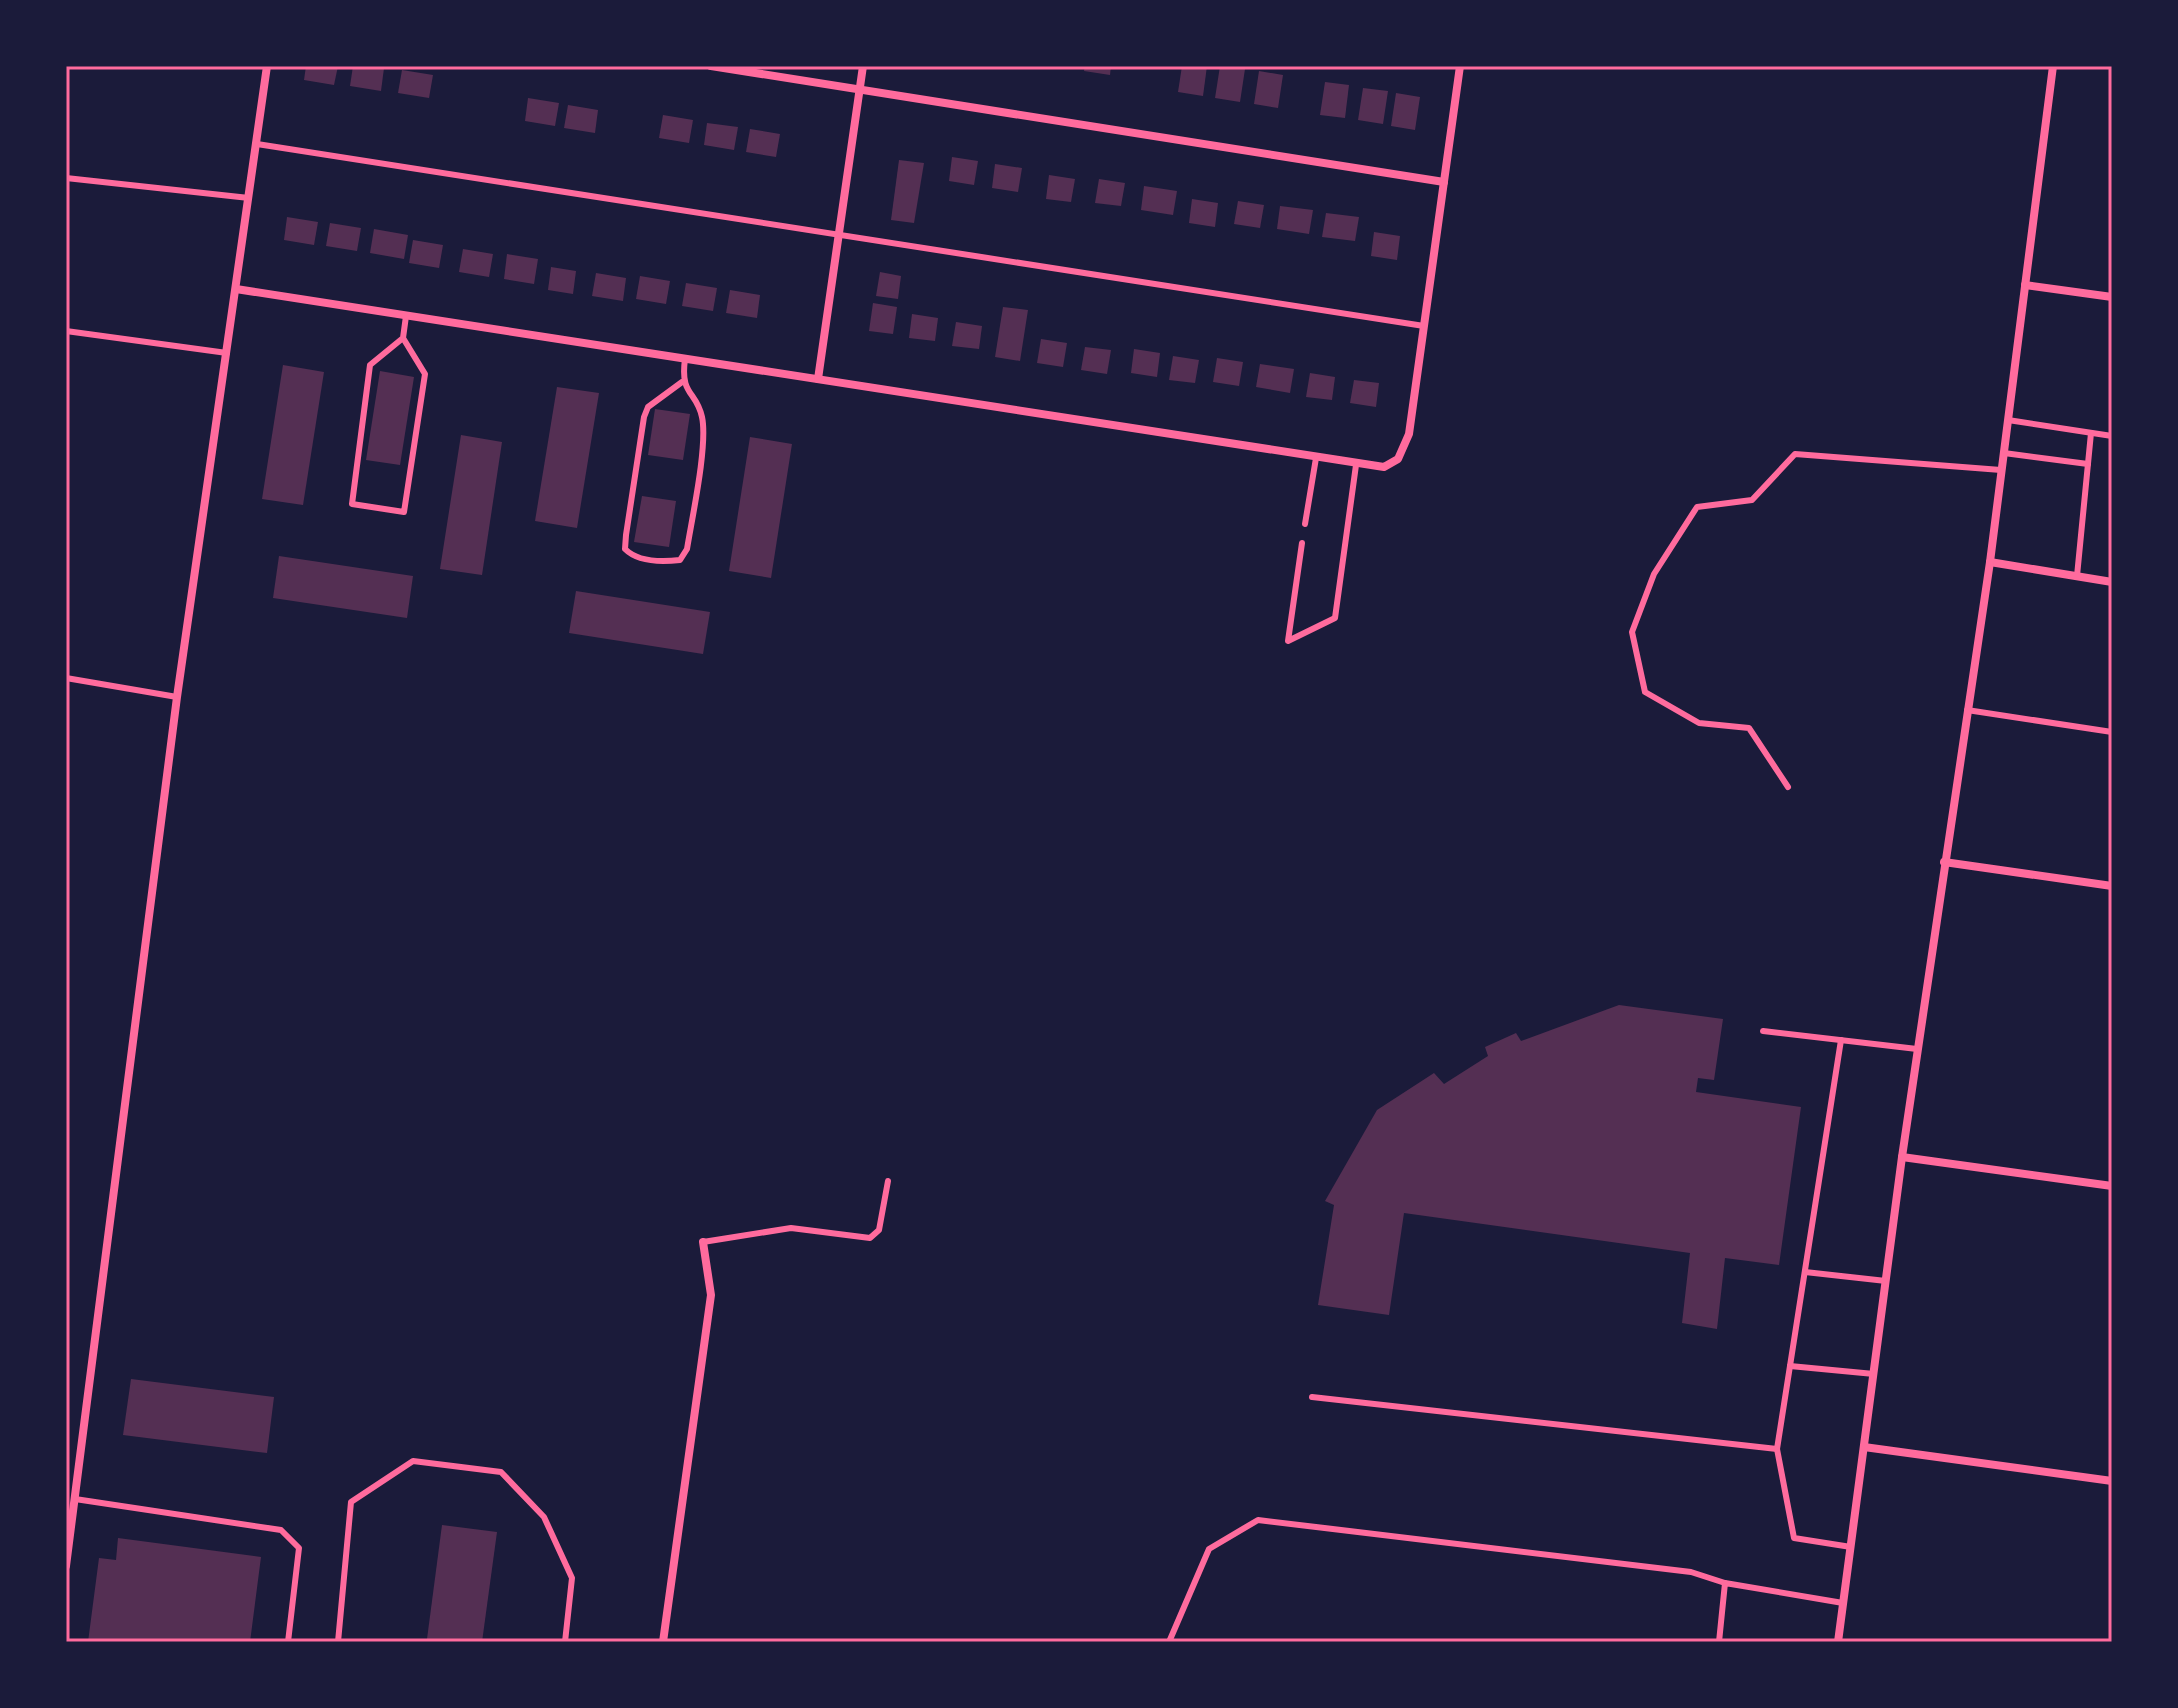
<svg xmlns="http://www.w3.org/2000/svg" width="2178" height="1708" font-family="Lora,serif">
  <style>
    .building { fill: #542f53 }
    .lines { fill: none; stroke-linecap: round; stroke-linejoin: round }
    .service { stroke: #ff6b9d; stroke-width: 6 }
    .minor { stroke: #ff6b9d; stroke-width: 8 }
    .neatline { fill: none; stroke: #ff6b9d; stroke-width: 3 }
  </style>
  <rect width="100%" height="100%" fill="#1b1b3a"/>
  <g class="building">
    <path d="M306 66H338L334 85 304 80Z"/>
    <path d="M353 66 384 68 381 91 350 86Z"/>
    <path d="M1085 66H1111L1110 75 1084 71Z"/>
    <path d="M1182 66H1207L1203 96 1178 92Z"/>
    <path d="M1220 66 1245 69 1240 102 1215 98Z"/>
    <path d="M402 70 433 75 429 98 398 93Z"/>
    <path d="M1259 71 1283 75 1278 108 1254 104Z"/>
    <path d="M1325 82 1349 85 1345 118 1320 115Z"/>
    <path d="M1363 88 1388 91 1383 124 1358 120Z"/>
    <path d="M1396 93 1420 97 1415 130 1391 126Z"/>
    <path d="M528 98 559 103 555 126 525 121Z"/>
    <path d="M568 105 598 110 595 133 564 128Z"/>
    <path d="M663 115 693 120 689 143 659 138Z"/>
    <path d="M707 123 738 127 734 150 704 145Z"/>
    <path d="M750 129 780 134 776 157 746 152Z"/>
    <path d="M952 157 978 161 974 185 949 181Z"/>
    <path d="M899 160 924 163 914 223 891 220Z"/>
    <path d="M995 164 1022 168 1018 192 992 188Z"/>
    <path d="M1049 175 1075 179 1071 202 1046 199Z"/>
    <path d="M1099 179 1125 183 1121 206 1095 203Z"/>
    <path d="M1144 186 1177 191 1173 215 1141 210Z"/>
    <path d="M1192 199 1218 203 1215 227 1189 223Z"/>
    <path d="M1238 201 1264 205 1260 228 1234 224Z"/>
    <path d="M1280 206 1313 210 1309 234 1277 229Z"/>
    <path d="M1326 213 1359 217 1355 241 1322 237Z"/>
    <path d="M287 217 318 222 314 245 284 240Z"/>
    <path d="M330 223 361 228 357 251 326 246Z"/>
    <path d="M374 229 408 235 404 259 370 253Z"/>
    <path d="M1374 232 1400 236 1397 260 1371 256Z"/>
    <path d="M413 240 443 245 439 268 409 263Z"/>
    <path d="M463 249 493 254 489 277 459 272Z"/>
    <path d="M507 254 538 259 534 284 504 279Z"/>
    <path d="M551 267 576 271 573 294 548 290Z"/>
    <path d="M880 272 901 276 898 299 876 296Z"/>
    <path d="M596 273 626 278 623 301 592 296Z"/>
    <path d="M640 276 670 281 666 304 636 299Z"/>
    <path d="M686 283 717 288 713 311 682 306Z"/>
    <path d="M730 290 760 295 757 318 726 313Z"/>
    <path d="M873 303 897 307 893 334 869 331Z"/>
    <path d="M1003 307 1028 310 1020 361 995 357Z"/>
    <path d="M912 314 938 318 935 341 909 338Z"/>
    <path d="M956 322 982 326 979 349 952 346Z"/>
    <path d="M1041 339 1067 343 1063 367 1037 363Z"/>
    <path d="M1085 347 1111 350 1107 374 1081 370Z"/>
    <path d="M1134 349 1160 353 1157 377 1131 373Z"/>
    <path d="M1173 356 1199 360 1195 383 1169 380Z"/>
    <path d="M1217 358 1243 362 1239 386 1213 382Z"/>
    <path d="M1260 364 1294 369 1290 393 1256 387Z"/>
    <path d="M283 365 324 372 303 505 262 499Z"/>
    <path d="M380 371 414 377 400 465 366 460Z"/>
    <path d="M1310 373 1335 377 1332 400 1306 397Z"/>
    <path d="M1354 380 1379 383 1376 407 1350 403Z"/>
    <path d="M557 387 599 393 577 528 535 521Z"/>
    <path d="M655 409 690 414 683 460 648 455Z"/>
    <path d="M461 435 502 442 482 575 440 569Z"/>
    <path d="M750 437 792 444 771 578 729 571Z"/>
    <path d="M642 496 676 501 669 547 634 542Z"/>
    <path d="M279 556 413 576 407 618 273 598Z"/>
    <path d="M576 591 710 612 703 654 569 633Z"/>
    <path d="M1619 1005 1723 1019 1714 1080 1698 1078 1696 1092 1801 1107 1779 1265 1725 1258 1717 1329 1682 1323 1690 1253 1404 1213 1389 1315 1318 1305 1334 1205 1325 1201 1377 1110 1434 1073 1444 1084 1488 1056 1485 1047 1516 1033 1521 1041Z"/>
    <path d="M131 1379 274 1397 267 1453 123 1435Z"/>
    <path d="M442 1525 497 1532 482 1642 427 1639Z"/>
    <path d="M118 1538 261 1557 250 1642H88L99 1558 116 1560Z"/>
  </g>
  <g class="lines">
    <g class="service">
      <path d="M257 144 1424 326"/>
      <path d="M66 178 249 198"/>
      <path d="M66 331 227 353"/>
      <path d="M403 338 370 365 352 504 404 512 425 374 403 338 406 316"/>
      <path d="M682 382 648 407 644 417 626 535 625 549C638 562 663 562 680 560L687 549C692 518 708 445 702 417 696 390 680 396 685 359"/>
      <path d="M2008 420 2112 436"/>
      <path d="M2004 453 2088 464"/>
      <path d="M1305 524 1316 458"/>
      <path d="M1302 543 1288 641 1335 618 1356 465"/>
      <path d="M2077 576 2091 433"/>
      <path d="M66 678 177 697"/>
      <path d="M1967 710 2112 732"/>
      <path d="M1788 787 1749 728 1699 723 1645 692 1632 632 1654 574 1697 507 1752 500 1795 454 2001 470"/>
      <path d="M1763 1031 1917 1049"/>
      <path d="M703 1242 791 1228 870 1238 879 1230 888 1181"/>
      <path d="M1805 1272 1886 1281"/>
      <path d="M1790 1366 1874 1374"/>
      <path d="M1312 1397 1777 1449 1841 1040"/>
      <path d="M1777 1449 1794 1538 1851 1547"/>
      <path d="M75 1499 281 1530 299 1548 288 1642"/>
      <path d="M338 1642 351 1502 413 1461 501 1472 544 1517 572 1578 565 1642"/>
      <path d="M1169 1642 1209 1549 1258 1520 1691 1572 1725 1583"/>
      <path d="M1719 1642 1725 1583 1843 1603"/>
    </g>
    <g class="minor">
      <path d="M711 66 1444 182"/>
      <path d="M2025 285 2112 297"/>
      <path d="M236 289 1384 467 1398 459 1409 434 1460 66"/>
      <path d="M818 379 863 66"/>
      <path d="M1990 562 2112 582"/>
      <path d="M1944 862 2112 886"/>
      <path d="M1902 1157 2112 1186"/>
      <path d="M1864 1447 2112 1481"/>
      <path d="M66 1566 177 697 267 66"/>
      <path d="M663 1642 711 1295 703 1242"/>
      <path d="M1838 1642 1902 1157 1990 562 2053 66"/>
    </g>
  </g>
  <rect width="2178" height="1708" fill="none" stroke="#1b1b3a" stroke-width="136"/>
  <rect x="68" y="68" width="2042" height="1572" class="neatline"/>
</svg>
